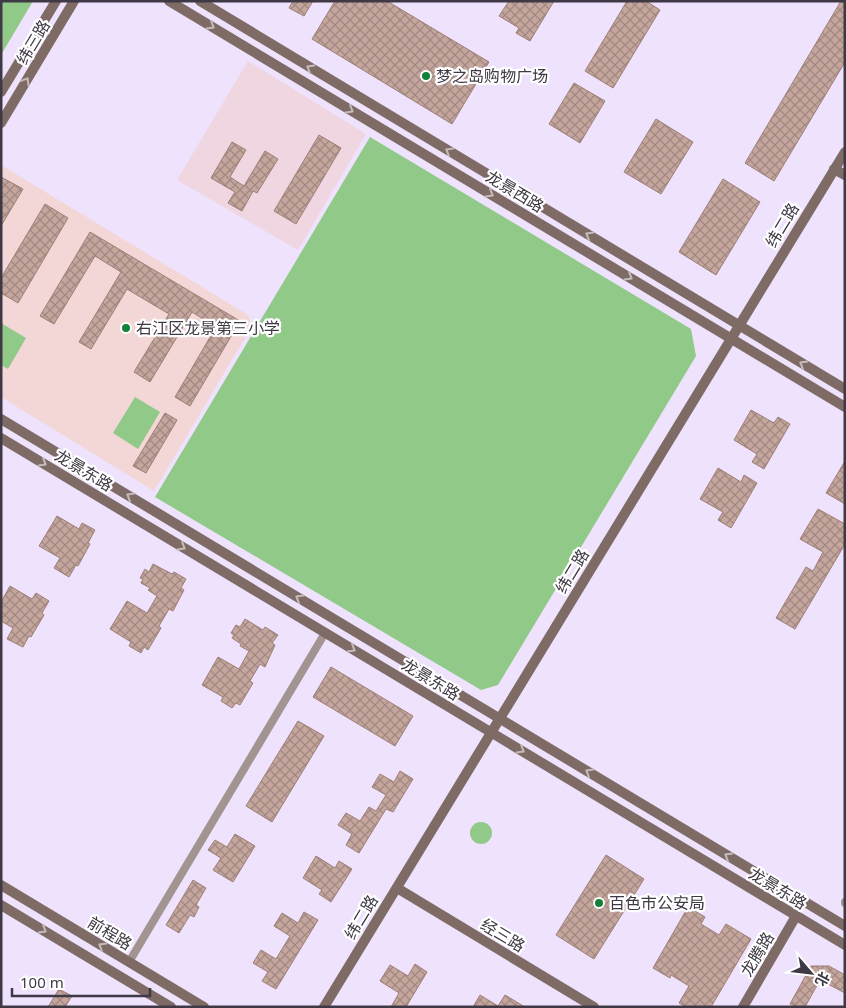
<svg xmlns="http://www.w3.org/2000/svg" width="846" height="1008" font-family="'Noto Sans','Noto Sans SC',sans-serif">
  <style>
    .commercial { fill: #efd6e0 }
    .education { fill: #f2d7d6 }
    .green { fill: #91c989 }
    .building { fill: url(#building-cross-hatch); stroke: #9d7f77 }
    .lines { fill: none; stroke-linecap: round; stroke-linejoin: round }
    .street { stroke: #a29490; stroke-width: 8 }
    .secondary { stroke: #7f6b66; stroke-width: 10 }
    .oneway { stroke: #c5bcba }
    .poi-dot { fill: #128036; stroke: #fff; stroke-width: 2 }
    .labels { text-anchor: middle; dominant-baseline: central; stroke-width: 4.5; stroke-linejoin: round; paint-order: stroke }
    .street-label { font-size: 16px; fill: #3e3944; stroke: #fff }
    .poi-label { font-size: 16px; fill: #3e3944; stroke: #fff; text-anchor: start }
  </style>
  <defs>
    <pattern id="building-cross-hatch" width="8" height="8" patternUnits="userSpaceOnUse" patternTransform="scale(1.25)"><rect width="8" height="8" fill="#c5a69d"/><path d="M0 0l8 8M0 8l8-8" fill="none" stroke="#a18882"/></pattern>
  </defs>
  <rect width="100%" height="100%" fill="#eee2fd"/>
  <path class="commercial" d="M248 61 366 134 298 250 177 180Z"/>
  <path class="education" d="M1 165 245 313 249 317 251 325 249 331 154 491 1 397Z"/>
  <g class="green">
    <path d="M1 1H33L1 55Z"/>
    <path d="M370 137 691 329 696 356 498 685 481 690 155 497Z"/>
    <path d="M1 323 26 338 8 369 1 365Z"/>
    <path d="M135 397 160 412 138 449 113 433Z"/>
    <circle cx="481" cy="833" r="11"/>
  </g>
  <g class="building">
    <path d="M293 1H313L304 16 289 8Z"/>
    <path d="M335 1H387L489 62 452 124 312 39Z"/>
    <path d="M509 1H554L530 41 516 33 519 28 499 16Z"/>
    <path d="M627 1H646L660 10 613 88 585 71Z"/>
    <path d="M841 1H845V62L774 181 745 163Z"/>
    <path d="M574 83 605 101 580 143 549 124Z"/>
    <path d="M656 119 693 142 661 194 624 172Z"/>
    <path d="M319 135 341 148 296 224 274 211Z"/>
    <path d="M232 142 246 150 230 177 244 186 265 151 278 159 257 193 253 191 242 211 228 203 235 192 211 178Z"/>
    <path d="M1 177 23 189 1 226Z"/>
    <path d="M723 179 760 202 716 275 679 252Z"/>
    <path d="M45 204 68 218 18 303 1 293V278Z"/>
    <path d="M90 232 240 321 190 406 175 397 216 327 192 312 150 382 134 372 169 314 127 289 91 349 79 342 121 272 95 256 54 324 40 316Z"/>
    <path d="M751 410 774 423 778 417 790 424 764 469 752 462 757 454 734 440Z"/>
    <path d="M165 413 177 420 146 473 133 466Z"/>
    <path d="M845 461V504L826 493Z"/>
    <path d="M718 468 741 482 744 475 757 483 731 528 718 520 723 512 700 499Z"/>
    <path d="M818 509 845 524V544L795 629 776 618 806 567 813 571 823 552 800 539Z"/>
    <path d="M57 516 79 529 82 523 95 530 88 543 90 544 78 566 76 565 69 577 54 568 60 558 39 546Z"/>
    <path d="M153 564 172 574 174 572 186 579 181 588 184 590 173 611 169 609 159 626 161 628 148 650 144 647 141 653 129 646 131 642 110 629 127 601 147 613 157 596 148 590 150 588 141 583 143 579 140 578 145 569 149 572Z"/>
    <path d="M10 586 32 599 36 593 49 601 42 613 44 615 31 637 29 636 23 647 7 639 13 628 1 621V602Z"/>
    <path d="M245 619 263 630 265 627 278 635 272 643 275 645 265 667 260 664 250 681 253 683 240 705 236 703 232 708 221 701 223 697 202 685 218 657 239 669 249 651 240 646 241 644 232 638 234 635 231 633 236 625 240 627Z"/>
    <path d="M331 667 413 716 395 746 313 697Z"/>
    <path d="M298 721 324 736 272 822 246 806Z"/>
    <path d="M400 771 413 779 393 812 386 809 359 853 346 845 352 834 338 825 346 813 360 821 369 807 376 811 386 795 372 787 380 774 394 782Z"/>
    <path d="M235 834 255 846 233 882 213 870 221 858 208 850 215 840 227 847Z"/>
    <path d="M606 855 644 879 594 959 556 935Z"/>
    <path d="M316 856 335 868 339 861 352 869 331 902 319 894 322 890 303 878Z"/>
    <path d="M193 880 206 888 196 905 199 907 194 917 190 915 179 933 166 925Z"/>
    <path d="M688 907 705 917 701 924 719 935 726 924 751 939 711 1007H686L679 1003 689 986 671 975 670 978 653 968Z"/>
    <path d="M304 912 318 920 276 989 262 981 268 972 253 963 261 950 276 959 290 936 274 926 282 913 298 923Z"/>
    <path d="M415 964 427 972 406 1007H391L399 993 380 981 390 965 408 976Z"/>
    <path d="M811 966H829L845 975V993L820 980 805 1007H797L790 1004Z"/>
    <path d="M59 989 72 996 65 1007H48Z"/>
    <path d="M480 995 498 1006 505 995 525 1007H473Z"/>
  </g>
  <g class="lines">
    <g class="street">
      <path d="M845 902V903"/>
      <path d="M129 962 325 633"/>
    </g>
    <g class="secondary">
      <path d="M169 1 845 407"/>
      <path d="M200 1 845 389"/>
      <path d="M1 92 56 1"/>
      <path d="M1 123 74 1"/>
      <path d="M834 169 845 175"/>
      <path d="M1 419 845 926"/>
      <path d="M1 438 845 945"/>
      <path d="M1 885 204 1007"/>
      <path d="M397 888 594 1007"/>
      <path d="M1 905 171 1007"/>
      <path d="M324 1007 845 152"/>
      <path d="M743 1007 796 916"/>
    </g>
  </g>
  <defs><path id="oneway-chevron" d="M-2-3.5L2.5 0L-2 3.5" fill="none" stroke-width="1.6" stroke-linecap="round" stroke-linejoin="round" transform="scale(1.25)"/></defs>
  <g class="oneway">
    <use href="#oneway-chevron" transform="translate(211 26) rotate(31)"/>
    <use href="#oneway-chevron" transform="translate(310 68) rotate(-149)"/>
    <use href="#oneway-chevron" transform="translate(26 81) rotate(-59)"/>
    <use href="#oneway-chevron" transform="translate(350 110) rotate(31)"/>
    <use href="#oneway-chevron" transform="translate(449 151) rotate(-149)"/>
    <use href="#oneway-chevron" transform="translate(490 194) rotate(31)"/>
    <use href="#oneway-chevron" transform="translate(589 235) rotate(-149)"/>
    <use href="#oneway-chevron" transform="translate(629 277) rotate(31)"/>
    <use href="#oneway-chevron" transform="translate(803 364) rotate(-149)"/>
    <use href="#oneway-chevron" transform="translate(43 463) rotate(31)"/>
    <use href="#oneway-chevron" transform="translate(130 496) rotate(-149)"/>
    <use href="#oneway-chevron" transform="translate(182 547) rotate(31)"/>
    <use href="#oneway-chevron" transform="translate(299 598) rotate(-149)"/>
    <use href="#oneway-chevron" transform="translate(352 649) rotate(31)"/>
    <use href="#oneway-chevron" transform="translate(521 750) rotate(31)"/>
    <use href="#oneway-chevron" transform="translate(589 772) rotate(-149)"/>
    <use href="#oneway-chevron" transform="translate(728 856) rotate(-149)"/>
    <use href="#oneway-chevron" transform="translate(43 930) rotate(31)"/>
    <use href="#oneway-chevron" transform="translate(102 946) rotate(-149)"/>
  </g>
  <g class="poi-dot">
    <circle cx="426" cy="76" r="5"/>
    <circle cx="126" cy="328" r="5"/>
    <circle cx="599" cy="903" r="5"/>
  </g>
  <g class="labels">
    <g class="street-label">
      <text transform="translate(33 42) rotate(-59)">纬三路</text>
      <text transform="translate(515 191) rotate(31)">龙景西路</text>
      <text transform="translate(782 225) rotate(-59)">纬二路</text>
      <text transform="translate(84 470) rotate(31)">龙景东路</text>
      <text transform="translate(572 571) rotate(-59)">纬二路</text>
      <text transform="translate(431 679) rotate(31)">龙景东路</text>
      <text transform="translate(778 888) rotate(31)">龙景东路</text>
      <text transform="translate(361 917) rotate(-59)">纬二路</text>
      <text transform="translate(110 933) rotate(31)">前程路</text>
      <text transform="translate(503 935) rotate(31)">经三路</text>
      <text transform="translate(757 954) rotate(-59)">龙腾路</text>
    </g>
    <g class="poi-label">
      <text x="436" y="76">梦之岛购物广场</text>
      <text x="136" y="328">右江区龙景第三小学</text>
      <text x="609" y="903">百色市公安局</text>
    </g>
  </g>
  <rect width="846" height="1008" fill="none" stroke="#3e3944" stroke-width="5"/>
  <g transform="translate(811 973) rotate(118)" stroke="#ffffff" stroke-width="4" paint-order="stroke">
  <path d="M0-4L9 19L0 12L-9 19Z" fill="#3e3944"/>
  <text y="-8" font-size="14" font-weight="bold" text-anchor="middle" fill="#3e3944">北</text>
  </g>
  <path d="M12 988v8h138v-8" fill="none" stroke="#3e3944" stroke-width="2.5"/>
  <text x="20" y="988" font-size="15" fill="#3e3944" stroke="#ffffff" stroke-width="4" paint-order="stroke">100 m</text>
</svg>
